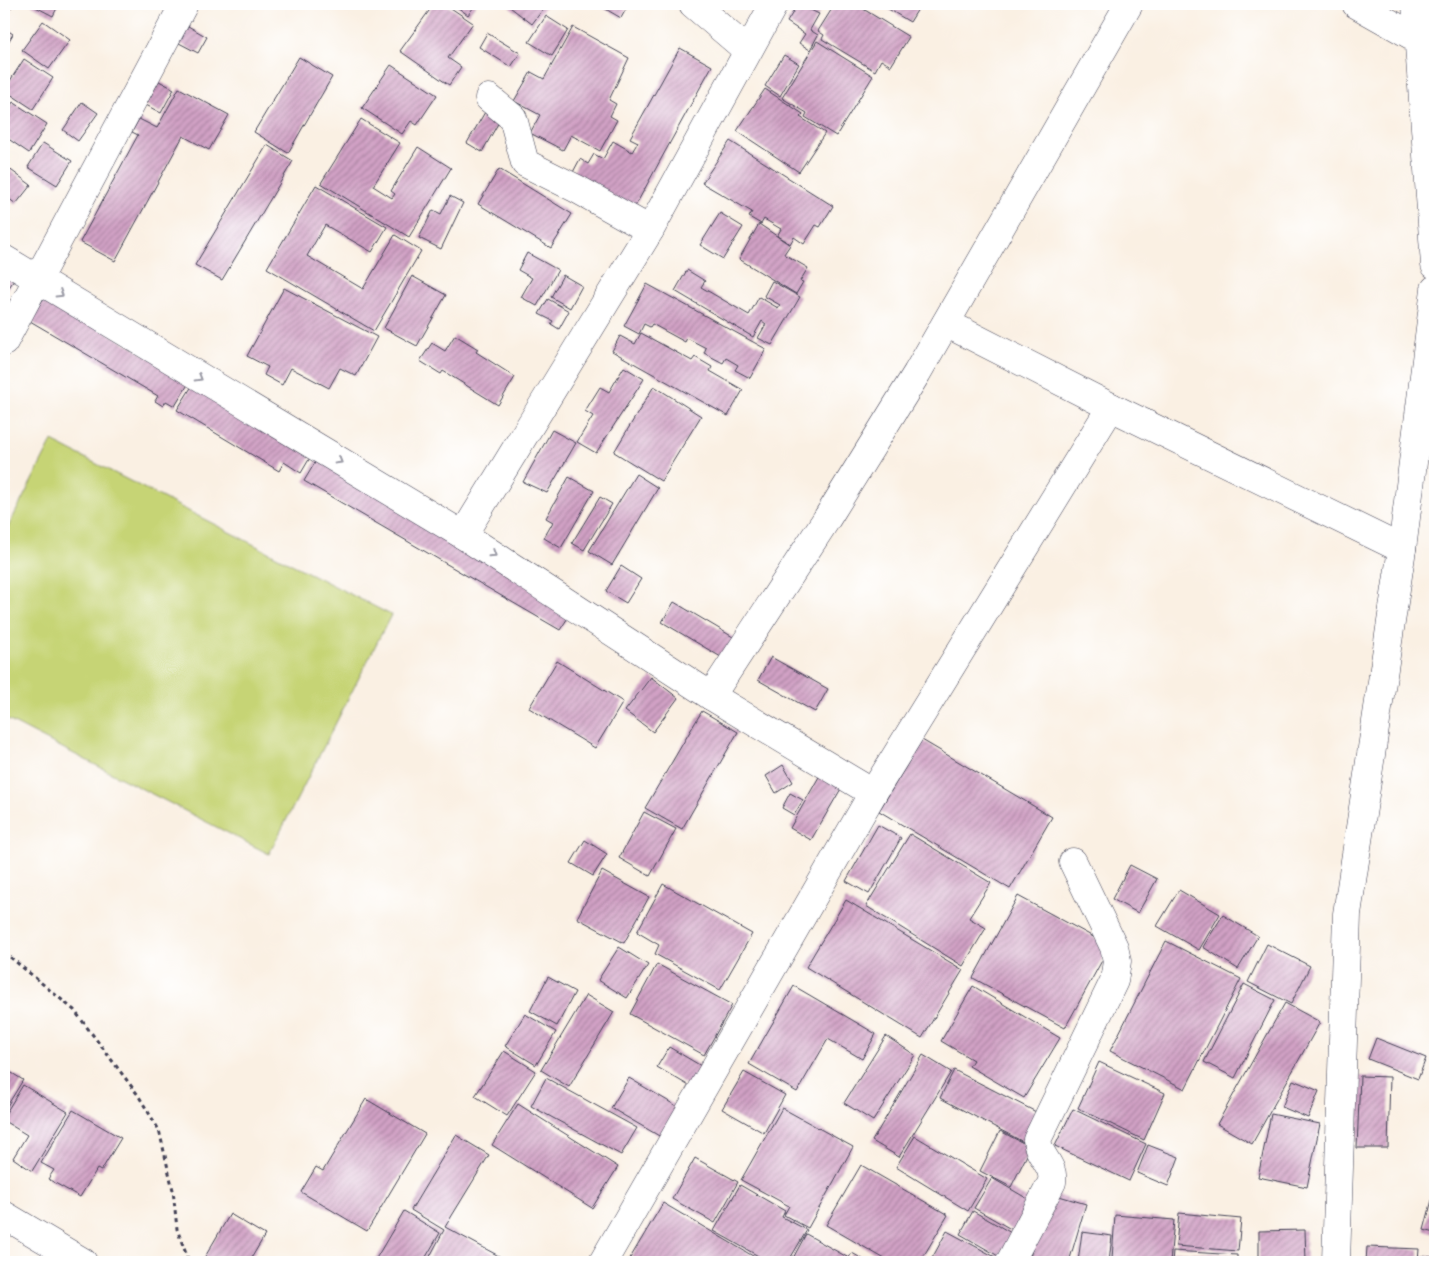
<svg xmlns="http://www.w3.org/2000/svg" width="1439" height="1266" font-family="'IM FELL Great Primer',serif">
  <style>
    .park { fill: #c6d475; stroke: #747b58 }
    .building { fill: url(#building-hatch) }
    .lines { fill: none; stroke-linecap: round; stroke-linejoin: round }
    .minor-casing { stroke: #424154; stroke-width: 29 }
    .path { stroke: #424154; stroke-width: 3; stroke-dasharray: 4 4; stroke-linecap: butt }
    .minor { stroke: #fff; stroke-width: 28 }
    .oneway { stroke: #9c9ca7 }
  </style>
  <defs>
    <pattern id="building-hatch" width="6" height="6" patternUnits="userSpaceOnUse" patternTransform="scale(1.25)"><rect width="6" height="6" fill="#d1a1c5"/><path d="M-1 1l2-2M0 6l6-6M5 7l2-2" fill="none" stroke="#a983a1"/></pattern>
  </defs>
  <rect width="100%" height="100%" fill="#fff"/>
  <filter id="ink" filterUnits="userSpaceOnUse"><feTurbulence type="fractalNoise" baseFrequency=".02" numOctaves="2"/><feDisplacementMap in="SourceGraphic" scale="10" xChannelSelector="R" yChannelSelector="G"/><feConvolveMatrix kernelMatrix="1 2 1 2 8 2 1 2 1" color-interpolation-filters="sRGB"/></filter>
  <filter id="wash" filterUnits="userSpaceOnUse"><feTurbulence type="fractalNoise" baseFrequency=".0096" numOctaves="4" result="noise"/><feDisplacementMap in="SourceGraphic" scale="20" xChannelSelector="R" yChannelSelector="G"/><feGaussianBlur stdDeviation="1.12" result="paint"/><feColorMatrix in="noise" values="0 0 0 0 0 0 0 0 0 0 0 0 0 0 0 0 0 1.4 0 .05"/><feComposite in="paint" operator="in"/></filter>
  <g filter="url(#wash)">
    <rect width="100%" height="100%" fill="#faf0e3"/>
    <path class="park" d="M52 441 391 615 269 854 4 718V535Z"/>
    <g id="blocks">
      <g class="building">
        <path d="M4 4H13L11 8 4 6Z"/>
        <path d="M30 4H59L53 16Z"/>
        <path d="M434 4H445L473 23 448 58 461 67 449 85 400 51Z"/>
        <path d="M453 4H476L468 15Z"/>
        <path d="M506 4H547L532 24Z"/>
        <path d="M597 4H629L621 18Z"/>
        <path d="M798 4 819 14 810 30 818 35 810 50 799 43 805 34 787 22Z"/>
        <path d="M835 4H855L909 37 891 66 881 60 875 71 822 39 824 35 818 31Z"/>
        <path d="M880 4H921L910 22Z"/>
        <path d="M546 16 568 30 552 56 529 42Z"/>
        <path d="M43 21 70 40 49 69 22 50Z"/>
        <path d="M188 26 207 37 198 53 179 43Z"/>
        <path d="M573 27 629 58 609 100 616 104 610 116 617 120 600 151 571 135 563 150 530 133 540 115 514 101 531 72 544 79Z"/>
        <path d="M4 28 13 34 4 49Z"/>
        <path d="M487 33 520 53 511 67 479 47Z"/>
        <path d="M817 41 873 76 836 136 805 117 807 113 782 98Z"/>
        <path d="M680 48 712 66 632 212 572 174 580 159 588 164 594 154 603 159 613 141 632 152 638 142 630 138Z"/>
        <path d="M784 55 799 64 780 96 765 86Z"/>
        <path d="M299 57 332 77 288 153 254 132Z"/>
        <path d="M24 59 53 78 33 109 4 90Z"/>
        <path d="M391 65 437 95 417 125 411 121 402 134 362 108Z"/>
        <path d="M159 81 174 89 161 113 146 105Z"/>
        <path d="M179 88 229 115 209 150 183 136 115 261 80 242 138 135 132 132 139 119 157 128Z"/>
        <path d="M765 89 803 114 800 117 825 133 799 172 737 131Z"/>
        <path d="M13 102 47 124 29 153 4 136V116Z"/>
        <path d="M82 102 98 113 78 141 63 130Z"/>
        <path d="M485 112 500 120 482 152 467 143Z"/>
        <path d="M361 119 400 143 373 186 392 198 395 194 391 191 418 147 451 168 409 237 321 183Z"/>
        <path d="M730 141 833 206 820 227 816 225 804 244 794 237 790 244 777 236 781 229 764 219 761 224 749 217 752 212 702 183Z"/>
        <path d="M43 143 72 161 57 185 28 167Z"/>
        <path d="M267 145 293 161 222 280 195 265Z"/>
        <path d="M4 165 31 185 16 204 4 195Z"/>
        <path d="M499 169 572 214 551 248 478 204Z"/>
        <path d="M316 185 387 227 372 252 325 225 307 256 363 289 395 235 421 251 374 331 267 268Z"/>
        <path d="M450 196 463 203 441 249 419 238 433 210 441 214Z"/>
        <path d="M720 213 743 227 723 259 700 245Z"/>
        <path d="M759 224 790 245 784 254 808 268 800 281 803 282 796 294 739 259Z"/>
        <path d="M527 253 558 270 537 306 521 297 532 278 518 270Z"/>
        <path d="M687 270 705 281 701 287 749 315 759 297 778 308 780 305 764 296 772 281 800 297 772 345 758 338 766 324 762 321 753 337 675 291Z"/>
        <path d="M563 275 582 286 570 308 551 297Z"/>
        <path d="M6 276 14 280 8 289 4 287Z"/>
        <path d="M412 276 446 295 417 346 384 328Z"/>
        <path d="M647 284 766 349 750 378 735 370 738 365 726 358 723 363 704 353 706 348 687 338 685 342 652 324 650 327 644 324 639 334 624 326Z"/>
        <path d="M284 288 377 337 356 376 340 368 329 388 291 368 282 385 264 375 268 367 247 356Z"/>
        <path d="M45 296 190 381 175 406 166 401 163 406 155 401 158 396 30 321Z"/>
        <path d="M548 299 569 311 559 329 551 324 553 321 539 314Z"/>
        <path d="M4 300 16 306 4 326Z"/>
        <path d="M641 333 692 361 695 357 712 367 710 371 743 390 728 416 612 351 620 336 635 344Z"/>
        <path d="M455 335 478 349 476 352 515 377 498 405 443 371 441 374 420 361 432 343 445 351Z"/>
        <path d="M624 367 644 379 596 453 577 442 593 416 585 411 600 387 609 392Z"/>
        <path d="M192 386 311 456 301 473 284 462 279 471 177 410Z"/>
        <path d="M654 386 701 416 661 481 614 452Z"/>
        <path d="M552 430 576 443 547 493 523 482Z"/>
        <path d="M319 456 573 610 560 630 304 481Z"/>
        <path d="M636 474 658 488 612 565 589 551Z"/>
        <path d="M569 477 594 491 561 548 544 538 553 522 546 518Z"/>
        <path d="M600 497 612 504 584 550 572 543Z"/>
        <path d="M621 566 641 579 626 603 606 591Z"/>
        <path d="M674 602 738 640 726 660 662 622Z"/>
        <path d="M771 657 828 689 815 712 758 680Z"/>
        <path d="M557 661 623 702 595 748 529 708Z"/>
        <path d="M651 677 678 698 653 732 625 711Z"/>
        <path d="M702 711 738 732 682 829 645 808Z"/>
        <path d="M922 740 1052 817 1010 889 879 811Z"/>
        <path d="M783 765 793 782 776 793 766 776Z"/>
        <path d="M820 775 842 787 811 840 790 828Z"/>
        <path d="M790 793 803 800 794 815 782 808Z"/>
        <path d="M644 812 676 829 650 876 619 858Z"/>
        <path d="M878 825 901 838 869 894 846 881Z"/>
        <path d="M910 834 991 883 969 918 986 928 963 966 866 906Z"/>
        <path d="M585 840 607 854 593 876 571 863Z"/>
        <path d="M1130 865 1157 879 1138 913 1112 899Z"/>
        <path d="M602 871 649 897 624 943 577 918Z"/>
        <path d="M663 884 752 934 720 990 655 954 659 945 637 932Z"/>
        <path d="M1179 890 1220 914 1199 950 1157 926Z"/>
        <path d="M1018 896 1110 946 1065 1028 973 978Z"/>
        <path d="M846 900 963 970 922 1038 806 967Z"/>
        <path d="M1223 915 1258 936 1238 969 1203 947Z"/>
        <path d="M1166 941 1241 979 1185 1089 1110 1051Z"/>
        <path d="M1267 944 1310 966 1291 1004 1248 982Z"/>
        <path d="M619 947 648 965 627 998 598 980Z"/>
        <path d="M657 964 732 1005 704 1055 630 1014Z"/>
        <path d="M548 977 575 992 557 1026 530 1011Z"/>
        <path d="M1244 984 1275 1000 1235 1078 1204 1062Z"/>
        <path d="M794 986 876 1034 862 1059 828 1039 797 1092 749 1064Z"/>
        <path d="M973 986 1060 1038 1024 1098 969 1066 973 1060 941 1041Z"/>
        <path d="M586 995 614 1012 569 1087 541 1070Z"/>
        <path d="M1285 1003 1320 1022 1252 1144 1217 1124Z"/>
        <path d="M525 1014 556 1032 536 1065 505 1046Z"/>
        <path d="M886 1036 915 1055 873 1121 844 1103Z"/>
        <path d="M1376 1038 1426 1058 1418 1079 1368 1059Z"/>
        <path d="M669 1047 703 1067 691 1087 657 1067Z"/>
        <path d="M504 1051 536 1071 507 1116 475 1096Z"/>
        <path d="M923 1055 951 1072 899 1157 872 1141Z"/>
        <path d="M1099 1062 1165 1093 1144 1140 1078 1108Z"/>
        <path d="M4 1068 23 1080 4 1111Z"/>
        <path d="M954 1070 1044 1116 1029 1145 940 1098Z"/>
        <path d="M744 1072 785 1095 764 1133 722 1109Z"/>
        <path d="M1360 1076 1390 1077 1388 1148H1357Z"/>
        <path d="M546 1078 637 1128 621 1155 531 1106Z"/>
        <path d="M629 1078 678 1107 661 1137 611 1108Z"/>
        <path d="M1293 1080 1319 1091 1308 1118 1282 1107Z"/>
        <path d="M23 1085 68 1112 32 1171 13 1158 27 1135 4 1121V1116Z"/>
        <path d="M366 1099 425 1134 367 1231 301 1192 316 1167 323 1171Z"/>
        <path d="M518 1104 618 1167 592 1208 492 1145Z"/>
        <path d="M782 1108 853 1147 808 1228 784 1215 789 1206 741 1180Z"/>
        <path d="M1073 1109 1146 1144 1129 1181 1055 1146Z"/>
        <path d="M73 1110 121 1138 101 1171 97 1169 80 1197 48 1179 54 1170 41 1163Z"/>
        <path d="M1271 1114 1320 1124 1307 1187 1258 1177Z"/>
        <path d="M1000 1131 1031 1147 1011 1187 980 1171Z"/>
        <path d="M456 1135 489 1155 445 1227 510 1262H427L444 1230 411 1210Z"/>
        <path d="M915 1136 987 1179 968 1211 896 1167Z"/>
        <path d="M1148 1145 1179 1157 1168 1186 1137 1173Z"/>
        <path d="M695 1158 738 1182 715 1223 672 1199Z"/>
        <path d="M861 1165 948 1215 920 1262H890L826 1225Z"/>
        <path d="M992 1178 1033 1202 1016 1232 974 1208Z"/>
        <path d="M740 1185 785 1211 782 1217 807 1230 788 1262H769L714 1231Z"/>
        <path d="M1049 1193 1086 1204 1069 1262H1049L1030 1257Z"/>
        <path d="M1432 1200H1435V1233L1424 1230Z"/>
        <path d="M663 1203 763 1262H634L629 1260Z"/>
        <path d="M404 1211 440 1233 423 1262H374Z"/>
        <path d="M973 1211 1013 1234 1000 1257 960 1234Z"/>
        <path d="M1179 1213 1241 1219 1238 1251 1176 1246Z"/>
        <path d="M230 1214 265 1235 249 1262H202Z"/>
        <path d="M1115 1215 1174 1220 1170 1262 1112 1259Z"/>
        <path d="M1305 1230 1306 1262H1251L1259 1260V1231Z"/>
        <path d="M947 1231 997 1258 995 1262H930Z"/>
        <path d="M1082 1232 1112 1236 1109 1262H1078Z"/>
        <path d="M806 1234 847 1257 844 1262H791Z"/>
        <path d="M1367 1247 1419 1249 1418 1262H1366Z"/>
        <path d="M1173 1251 1237 1255V1262H1172Z"/>
        <path d="M852 1253 868 1262H846Z"/>
        <path d="M1421 1256 1435 1257V1262H1421Z"/>
      </g>
    </g>
  </g>
  <g filter="url(#ink)">
    <use href="#blocks" fill-opacity="0" stroke="#424154" stroke-width="1"/>
    <g class="lines">
      <defs>
        <g id="minor">
          <path d="M693 4 747 50"/>
          <path d="M1356 4 1418 39"/>
          <path d="M1416 4 1435 265"/>
          <path d="M489 98 513 118 525 163 577 189 650 230"/>
          <path d="M4 259 463 535 711 696 873 793 603 1262"/>
          <path d="M946 323 1111 407 1402 549"/>
          <path d="M4 342 184 4"/>
          <path d="M463 535 650 230 774 4"/>
          <path d="M711 696 826 520 917 373 1129 4"/>
          <path d="M873 793 1111 407"/>
          <path d="M4 1215 83 1262"/>
          <path d="M1010 1262 1052 1182C1055 1165 1038 1156 1037 1140L1114 981 1117 961 1114 947 1073 862"/>
          <path d="M1336 1262 1347 914 1402 549 1435 289"/>
        </g>
      </defs>
      <use href="#minor" class="minor-casing"/>
      <path class="path" d="M4 952 74 1010 138 1095 159 1130 173 1190 177 1229 189 1262"/>
      <use href="#minor" class="minor"/>
    </g>
    <defs><path id="oneway-chevron" d="M-2-3.5L2.5 0L-2 3.5" fill="none" stroke-width="1.6" stroke-linecap="round" stroke-linejoin="round" transform="scale(1.25)"/></defs>
    <g class="oneway">
      <use href="#oneway-chevron" transform="translate(60 294) rotate(32)"/>
      <use href="#oneway-chevron" transform="translate(199 378) rotate(31)"/>
      <use href="#oneway-chevron" transform="translate(339 461) rotate(31)"/>
      <use href="#oneway-chevron" transform="translate(493 554) rotate(33)"/>
    </g>
  </g>
  <rect width="1439" height="1266" fill="none" stroke="#fff" stroke-width="20"/>
</svg>
